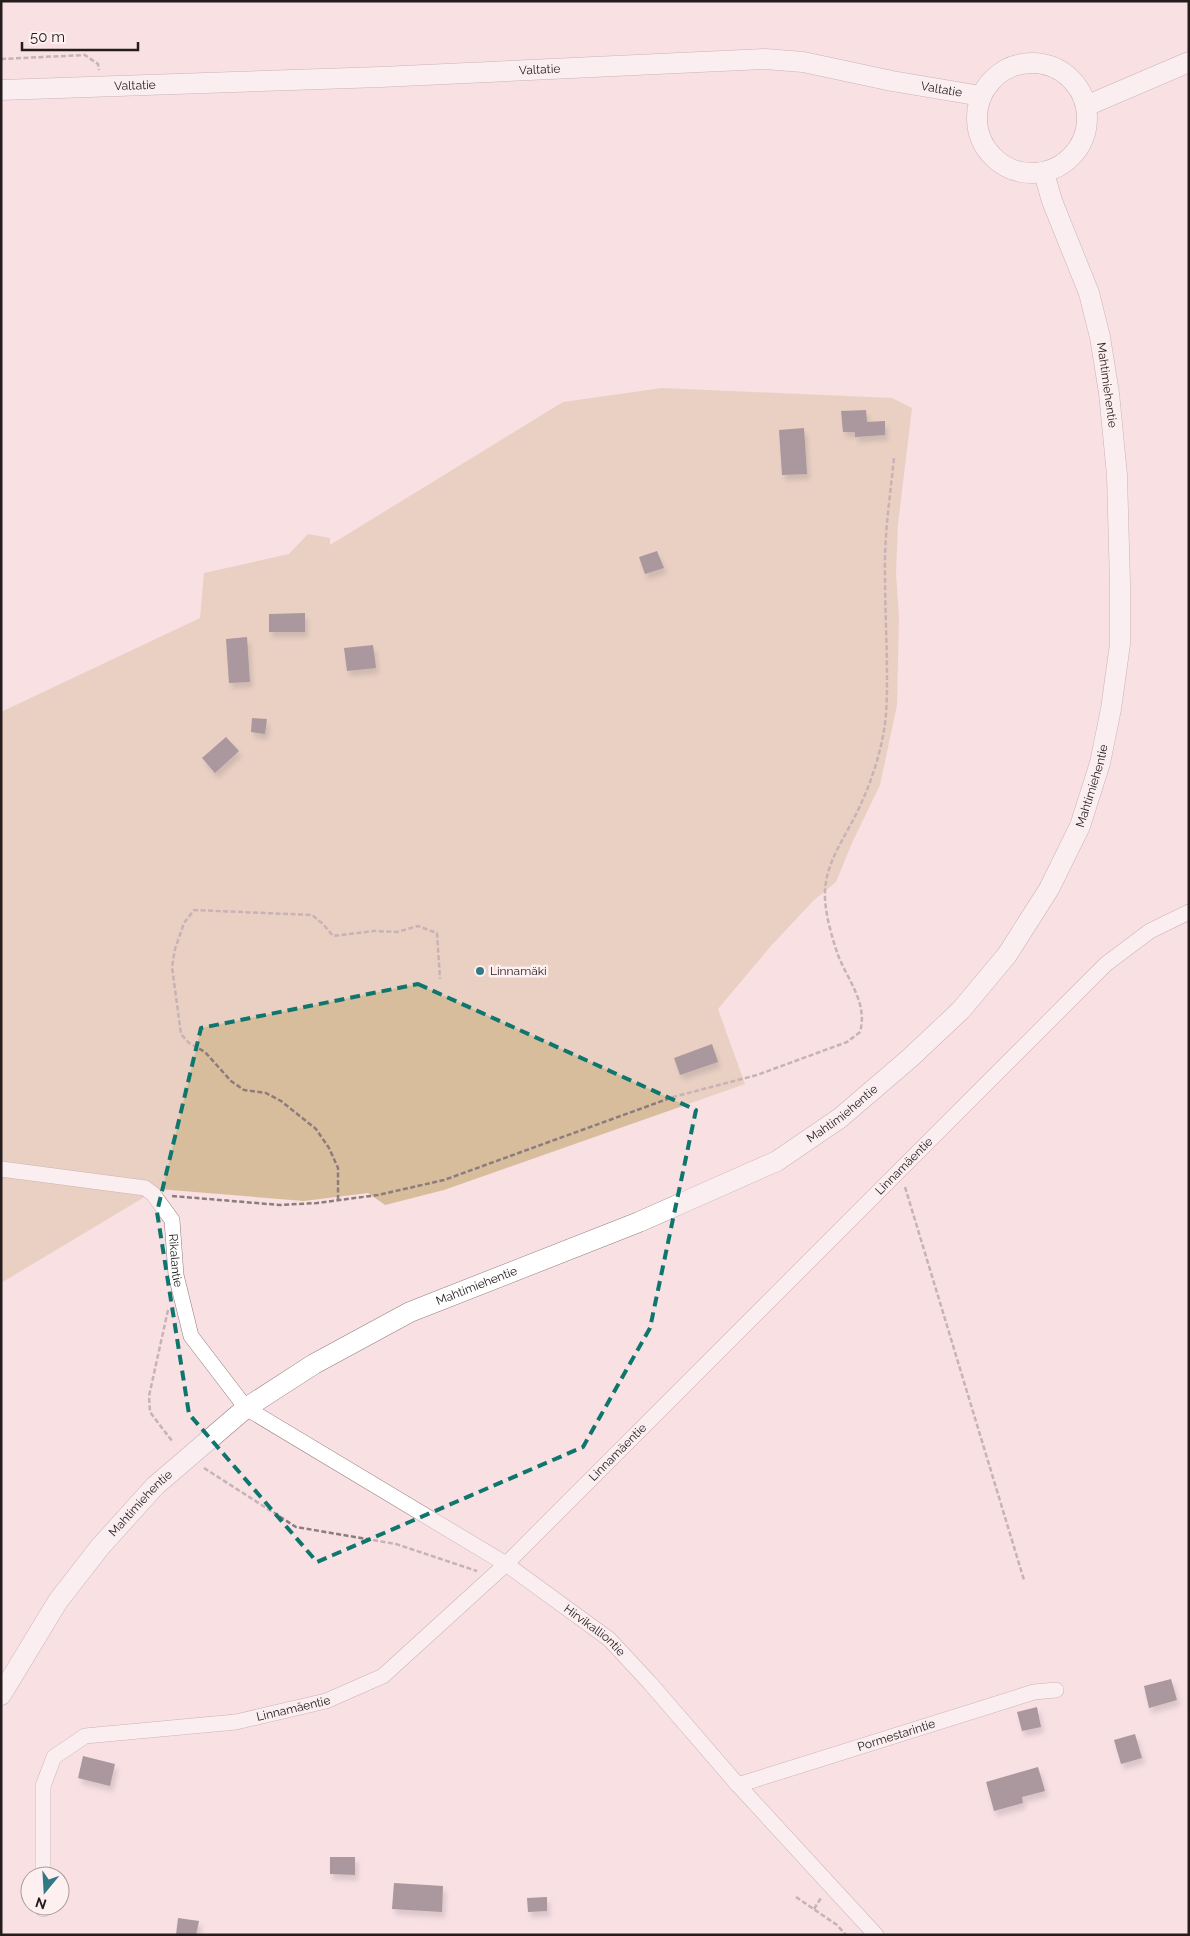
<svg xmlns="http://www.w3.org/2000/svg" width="1190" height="1936" font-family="Raleway,sans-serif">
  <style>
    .green { fill: #d8bd9c }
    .building { fill: #4e3f4a; filter: url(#shadow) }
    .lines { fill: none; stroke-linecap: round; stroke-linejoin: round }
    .minor-casing { stroke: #927d7f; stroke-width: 16 }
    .secondary-casing { stroke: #927d7f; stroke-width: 21 }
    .path { stroke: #8c7c7e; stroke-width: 2.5; stroke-dasharray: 5 2.5; stroke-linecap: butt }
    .minor { stroke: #fff; stroke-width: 15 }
    .secondary { stroke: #fff; stroke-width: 20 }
    .marked { fill: none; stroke: #0f766e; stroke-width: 4; stroke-dasharray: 10 6; stroke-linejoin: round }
    .poi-dot { fill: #337985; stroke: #fef0f1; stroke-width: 2 }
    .labels { text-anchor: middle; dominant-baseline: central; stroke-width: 5; stroke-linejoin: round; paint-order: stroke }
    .street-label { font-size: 12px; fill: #241c1d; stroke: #fef0f1 }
    .poi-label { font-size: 12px; fill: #241c1d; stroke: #fef0f1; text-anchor: start }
  </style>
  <defs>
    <filter id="shadow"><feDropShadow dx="3" dy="5.5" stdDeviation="2.5" flood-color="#0004"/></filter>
  </defs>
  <rect width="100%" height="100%" fill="#f8e0e3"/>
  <path class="green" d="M662 388 892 398 912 408 898 524 896 573 899 617 897 705 880 785 852 843 836 882 813 901 770 947 718 1009 745 1084 444 1190 385 1205 368 1193 304 1201 158 1189 1 1283V712L200 618 204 573 289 554 308 534 330 538V545L563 402Z"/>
  <g class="building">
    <path d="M866 410 867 422 885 421V435L855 437V432H843L841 411Z"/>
    <path d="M804 428 807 474 782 475 779 430Z"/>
    <path d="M657 551 664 568 645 574 639 557Z"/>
    <path d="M305 613V632H269V614Z"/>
    <path d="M247 637 250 682 229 683 226 639Z"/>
    <path d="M373 645 376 668 347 671 344 648Z"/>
    <path d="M252 718 267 719 265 734 251 732Z"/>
    <path d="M226 737 239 751 215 773 202 758Z"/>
    <path d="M712 1044 718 1062 680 1075 674 1058Z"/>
    <path d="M1171 1679 1177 1700 1149 1708 1144 1686Z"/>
    <path d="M1037 1707 1041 1727 1022 1731 1017 1712Z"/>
    <path d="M1135 1734 1142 1758 1121 1764 1114 1740Z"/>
    <path d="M83 1756 115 1764 110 1786 78 1778Z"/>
    <path d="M1038 1767 1045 1791 1022 1797 1023 1803 994 1811 986 1782Z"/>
    <path d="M330 1857H355V1875L330 1874Z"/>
    <path d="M394 1883 443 1886 442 1912 392 1909Z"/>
    <path d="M547 1897V1911L528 1912 527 1898Z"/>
    <path d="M178 1918 199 1921 196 1935H176Z"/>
  </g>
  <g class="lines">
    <defs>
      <g id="minor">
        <path id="s1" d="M1 1169 145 1188 153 1194 172 1220 176 1275 191 1336 246 1408 506 1564 609 1639 649 1682 738 1785 876 1935"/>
        <path id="s2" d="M738 1785 1034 1692 1056 1690"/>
        <path id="s3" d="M43 1876V1786L54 1757 85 1736 236 1722 326 1701 383 1676 506 1564 1106 964 1150 931 1189 912"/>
        <path d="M43 1906V1909"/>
      </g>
      <g id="secondary">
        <circle cx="1032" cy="118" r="55"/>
        <path id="s4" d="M1 90 381 77 765 59 803 62 892 81 981 96"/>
        <path d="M1086 106 1189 62"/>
        <path id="s5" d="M1 1695 58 1601 100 1547 155 1486 246 1408 314 1364 410 1312 639 1222 777 1161 840 1118 910 1058 961 1010 1007 955 1049 889 1080 826 1100 763 1111 709 1120 644V583L1117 475 1109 393 1100 337 1089 293 1052 201 1044 173"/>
      </g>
    </defs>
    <use href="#minor" class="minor-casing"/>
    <use href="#secondary" class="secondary-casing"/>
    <g class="path">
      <path d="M1 59 85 55 98 64 99 70"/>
      <path d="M905 1187 1024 1580"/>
      <path d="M172 1196 280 1205 317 1203 378 1195 444 1180 673 1097 757 1075 847 1042 860 1032C868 1003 848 981 838 955 832 938 824 910 825 892 826 865 840 845 852 822 867 794 879 761 884 730 887 713 887 694 887 677 887 643 885 609 885 575 884 536 890 497 894 458"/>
      <path d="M338 1200V1168L329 1148 316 1129 281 1101 266 1093 244 1090 231 1081 205 1052 189 1043 181 1034 172 967 175 949 184 923 194 910 312 915 323 924 333 936 374 931 397 932 418 926 437 933 440 979"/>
      <path d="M168 1310 149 1396 150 1412 172 1441"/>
      <path d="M204 1468 296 1527 396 1544 477 1571"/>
      <path d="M796 1897 837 1925 846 1935"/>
      <path d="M814 1909 821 1898"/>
    </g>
    <use href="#minor" class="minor"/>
    <use href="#secondary" class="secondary"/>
  </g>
  <path d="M0 0H1190V1936H0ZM418 984 696 1110 650 1328 583 1447 317 1562 189 1414 157 1212 201 1028Z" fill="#f8e0e3" fill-opacity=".55" fill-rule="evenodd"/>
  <path class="marked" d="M418 984 696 1110 650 1328 583 1447 317 1562 189 1414 157 1212 201 1028Z"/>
  <circle class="poi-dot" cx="480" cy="971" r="5"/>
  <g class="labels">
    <g class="street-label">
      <text stroke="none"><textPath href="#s4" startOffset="539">Valtatie</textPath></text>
      <text stroke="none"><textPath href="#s4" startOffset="134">Valtatie</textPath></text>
      <text stroke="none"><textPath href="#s4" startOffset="944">Valtatie</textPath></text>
      <text transform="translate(1107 385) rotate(82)">Mahtimiehentie</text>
      <text stroke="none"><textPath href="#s5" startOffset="1468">Mahtimiehentie</textPath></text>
      <text stroke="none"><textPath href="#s5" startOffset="1048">Mahtimiehentie</textPath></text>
      <text stroke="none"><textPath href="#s3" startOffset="1194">Linnamäentie</textPath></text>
      <text stroke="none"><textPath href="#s1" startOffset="228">Rikalantie</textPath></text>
      <text stroke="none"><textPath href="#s5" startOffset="642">Mahtimiehentie</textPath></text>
      <text stroke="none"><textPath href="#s3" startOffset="789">Linnamäentie</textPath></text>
      <text stroke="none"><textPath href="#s5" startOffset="238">Mahtimiehentie</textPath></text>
      <text stroke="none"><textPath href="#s1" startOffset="810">Hirvikalliontie</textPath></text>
      <text stroke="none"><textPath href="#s3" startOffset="369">Linnamäentie</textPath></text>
      <text stroke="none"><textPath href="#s2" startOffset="166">Pormestarintie</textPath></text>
    </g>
    <g class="poi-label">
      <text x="490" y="971">Linnamäki</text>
    </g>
  </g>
  <rect width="1190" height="1936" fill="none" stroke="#241c1d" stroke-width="5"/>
  <g transform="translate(45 1891) rotate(198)"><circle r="24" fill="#fef0f1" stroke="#a79b9c"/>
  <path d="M0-4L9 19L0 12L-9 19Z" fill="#337985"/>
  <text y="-8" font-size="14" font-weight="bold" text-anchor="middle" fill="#241c1d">N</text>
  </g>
  <path d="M22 42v8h116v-8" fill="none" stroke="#241c1d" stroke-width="2.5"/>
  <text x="30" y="42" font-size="15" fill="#241c1d" stroke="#fef0f1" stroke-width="4" paint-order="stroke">50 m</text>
</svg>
